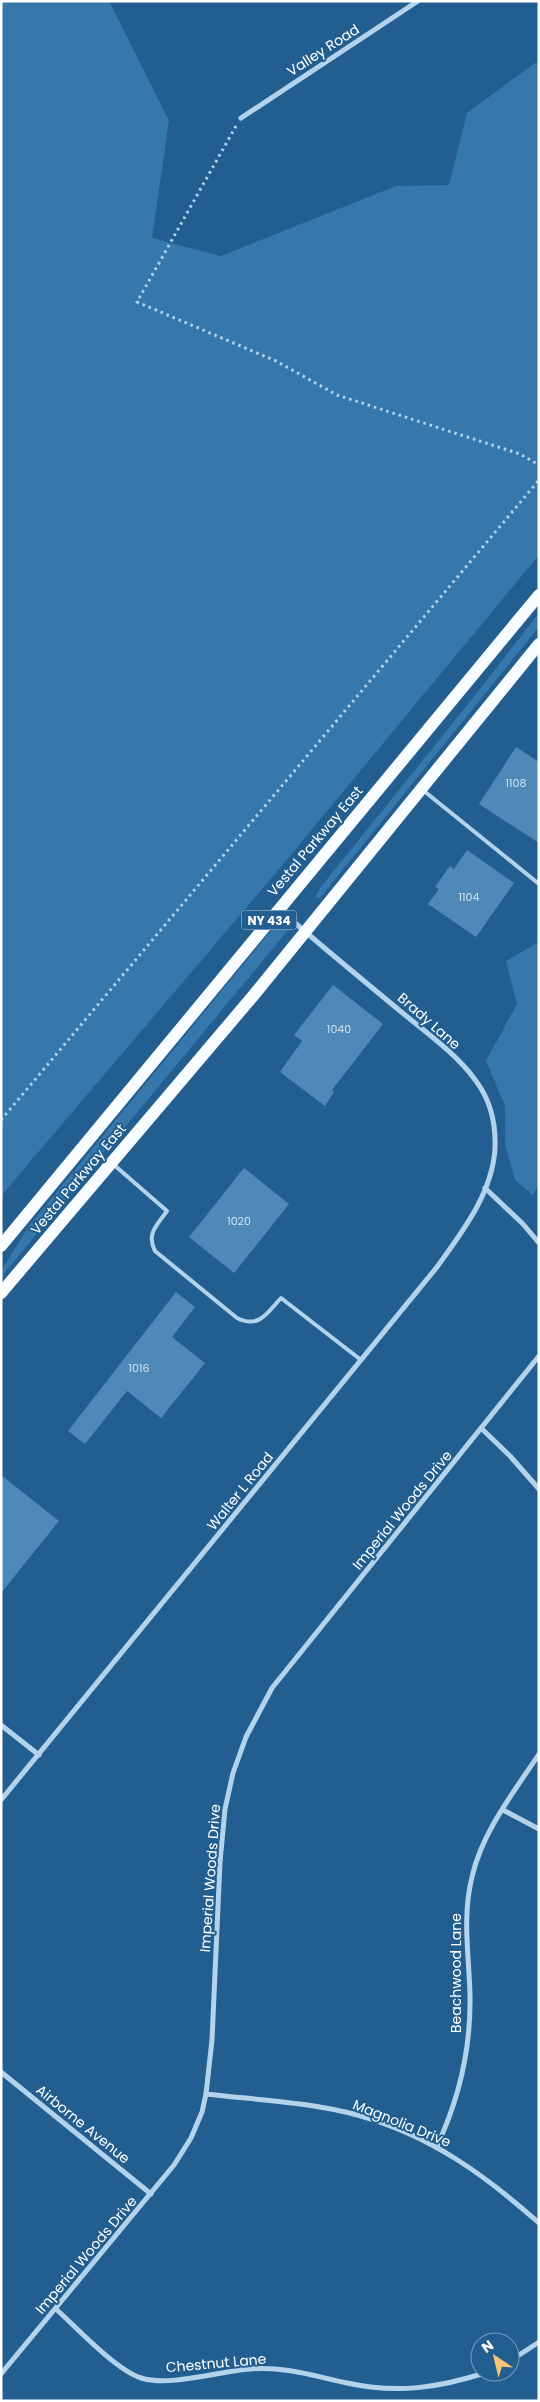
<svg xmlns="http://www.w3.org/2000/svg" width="540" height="2402" font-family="Poppins,sans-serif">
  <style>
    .green { fill: #3678ac }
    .building { fill: #4f89b8 }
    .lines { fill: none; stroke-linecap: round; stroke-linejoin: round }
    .path { stroke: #b3d3ec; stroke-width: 3; stroke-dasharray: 2.5 4; stroke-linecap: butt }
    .lane { stroke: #b3d3ec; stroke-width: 4 }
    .street { stroke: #b3d3ec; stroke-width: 5 }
    .primary { stroke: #f8fbff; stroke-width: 12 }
    .labels { text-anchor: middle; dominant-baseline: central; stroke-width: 4; stroke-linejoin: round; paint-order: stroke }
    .number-label { font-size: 11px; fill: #d3e2ed }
    .shield { fill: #225e8f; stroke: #bdcfdd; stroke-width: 1 }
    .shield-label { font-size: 12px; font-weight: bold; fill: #fff }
    .street-label { font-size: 14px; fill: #fff; stroke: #225e8f }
  </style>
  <rect width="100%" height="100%" fill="#225e8f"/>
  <g class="green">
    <path d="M1 1H109L169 121 152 238 221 256 396 186 449 185 467 113 535 63H539V555L280 868 1 1196Z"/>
    <path d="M539 613V627L320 898 315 897 320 888 472 699Z"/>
    <path d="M280 923 289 929 1 1277V1271L29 1226 273 928Z"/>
    <path d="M539 942V1183L533 1195 515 1180 505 1144V1106L486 1061 517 1004 506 961Z"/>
  </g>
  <g class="building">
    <path d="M516 747 539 762V843L479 804Z"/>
    <path d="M467 850 514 883 476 937 428 904 439 889 435 887 450 866 454 869Z"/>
    <path d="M333 985 383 1024 332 1090 334 1092 325 1106 280 1072 302 1041 294 1035Z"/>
    <path d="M244 1168 289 1204 234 1273 189 1237Z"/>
    <path d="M176 1292 195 1307 172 1337 205 1363 161 1418 127 1391 85 1444 68 1431Z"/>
    <path d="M1 1475 59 1521 1 1593Z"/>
  </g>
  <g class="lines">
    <g class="path">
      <path d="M236 126 137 302 276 361 337 395 520 454 539 465"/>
      <path d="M1 1120 539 480"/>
    </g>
    <g class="lane">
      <path d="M424 791 539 884"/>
      <path d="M113 1164 167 1211C157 1225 146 1234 155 1251L237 1318C259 1329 267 1313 281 1298L361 1360"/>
    </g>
    <g class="street">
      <path d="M241 118 418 1"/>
      <path d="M485 1188 523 1224 539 1243"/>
      <path d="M482 1429 510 1456 539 1489"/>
      <path d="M1 1725 39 1755"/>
      <path d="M1 1800 437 1267C462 1232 492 1194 495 1149 496 1126 491 1101 476 1081 456 1053 425 1032 399 1010 359 977 319 944 280 910"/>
      <path d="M503 1810 539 1829"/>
      <path d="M1 2072 151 2194"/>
      <path d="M206 2094C257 2100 311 2102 361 2116 431 2136 485 2175 539 2223"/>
      <path d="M437 2146C459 2099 471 2048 470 1995 469 1955 462 1917 472 1877 482 1832 514 1792 539 1754"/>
      <path d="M56 2309C77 2328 116 2370 141 2378 171 2387 219 2371 250 2369 284 2366 314 2376 347 2383 398 2394 438 2388 488 2372"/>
      <path d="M510 2361 539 2342"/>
      <path d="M1 2374 174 2165 191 2138 202 2112 206 2094 212 2040 220 1862 225 1809 233 1773 246 1737 272 1688 539 1356"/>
    </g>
    <g class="primary">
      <path d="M1 1246 539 595"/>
      <path d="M1 1293 253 996 539 644"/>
    </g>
  </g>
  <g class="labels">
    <g class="number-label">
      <text x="516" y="783">1108</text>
      <text x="469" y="897">1104</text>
      <text x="339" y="1029">1040</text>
      <text x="239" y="1221">1020</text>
      <text x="139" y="1368">1016</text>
    </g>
    <rect class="shield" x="241.5" y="910.5" width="55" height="19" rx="4"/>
    <g class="shield-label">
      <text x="269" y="920">NY 434</text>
    </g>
    <g class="street-label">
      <text transform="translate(323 50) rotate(-33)">Valley Road</text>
      <text transform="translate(315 841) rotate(-50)">Vestal Parkway East</text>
      <text transform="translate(429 1021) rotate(41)">Brady Lane</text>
      <text transform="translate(78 1179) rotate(-50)">Vestal Parkway East</text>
      <text transform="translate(240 1491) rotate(-51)">Walter L Road</text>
      <text transform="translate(402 1510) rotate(-51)">Imperial Woods Drive</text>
      <text transform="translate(210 1878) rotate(-86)">Imperial Woods Drive</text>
      <text transform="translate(456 1973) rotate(-90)">Beachwood Lane</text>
      <text transform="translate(402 2123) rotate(22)">Magnolia Drive</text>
      <text transform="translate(83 2124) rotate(39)">Airborne Avenue</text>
      <text transform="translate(86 2255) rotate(-50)">Imperial Woods Drive</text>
      <text transform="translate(216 2363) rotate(-5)">Chestnut Lane</text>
    </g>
  </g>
  <rect width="540" height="2402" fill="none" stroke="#ffffff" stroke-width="5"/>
  <g transform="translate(495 2357) rotate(325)"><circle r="24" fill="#225e8f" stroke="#7a9ebc"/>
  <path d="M0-4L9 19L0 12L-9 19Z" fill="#f8c475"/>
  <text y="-8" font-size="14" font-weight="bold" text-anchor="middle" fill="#ffffff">N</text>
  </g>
</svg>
